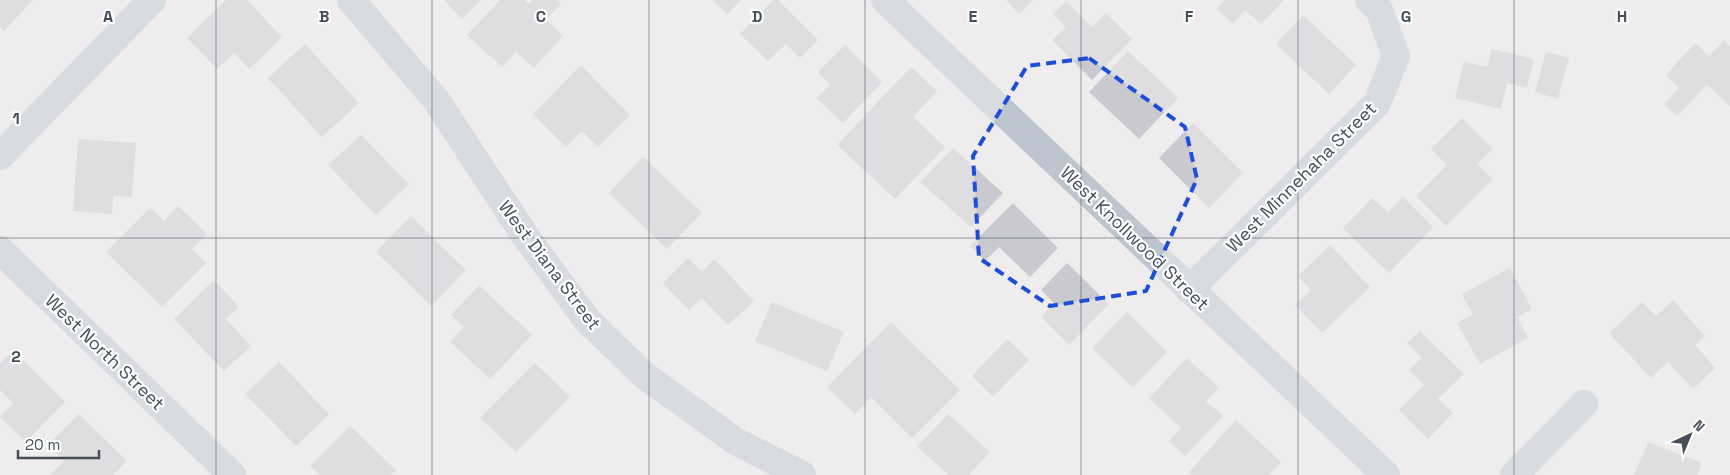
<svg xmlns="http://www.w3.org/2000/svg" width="1730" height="475" font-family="'Space Grotesk',sans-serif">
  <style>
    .building { fill: #c9cad0 }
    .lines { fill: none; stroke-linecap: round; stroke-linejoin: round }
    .minor { stroke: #bdc5ce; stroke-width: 28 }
    .marked { fill: none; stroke: #1d4ed8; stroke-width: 4; stroke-dasharray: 10 6; stroke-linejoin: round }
    .grid { fill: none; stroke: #454e58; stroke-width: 1; stroke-opacity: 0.55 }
    .labels { text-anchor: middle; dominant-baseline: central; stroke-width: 4.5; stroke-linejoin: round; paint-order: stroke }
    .street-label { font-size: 18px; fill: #454e58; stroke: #fff }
    .grid-label { font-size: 16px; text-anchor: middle; font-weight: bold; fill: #454e58; stroke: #fff; stroke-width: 4.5; stroke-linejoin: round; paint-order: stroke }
  </style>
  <rect width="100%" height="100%" fill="#eeecec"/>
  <g class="building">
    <path d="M0 0H33L4 31 0 27Z"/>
    <path d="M226 0H247L282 37 249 69 234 53 217 69 187 38Z"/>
    <path d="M444 0H481L462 19Z"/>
    <path d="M500 0H525L529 4 532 0H556L561 4 546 20 563 36 534 68 516 52 502 67 467 35Z"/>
    <path d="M712 0H741L728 14Z"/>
    <path d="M773 0H778L818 40 800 58 786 44 768 61 740 34Z"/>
    <path d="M1006 0H1033L1019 14Z"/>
    <path d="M1225 0H1284L1261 24 1245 10 1233 24 1217 9Z"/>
    <path d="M1066 1 1092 27 1106 13 1132 39 1092 80 1052 40 1066 27 1053 14Z"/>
    <path d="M1303 15 1356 65 1329 94 1276 44Z"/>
    <path d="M1724 40 1730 46V106L1707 85 1677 116 1664 104 1679 88 1666 75 1695 43 1709 56Z"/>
    <path d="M305 44 359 103 322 137 268 78Z"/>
    <path d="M845 45 882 82 843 123 816 98 830 85 818 72Z"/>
    <path d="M1492 49 1534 59 1527 88 1507 83 1501 109 1455 98 1464 62 1487 67Z"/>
    <path d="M1128 51 1178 98 1139 139 1089 92Z"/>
    <path d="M1546 52 1569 58 1558 99 1535 92Z"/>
    <path d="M581 65 630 115 598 147 582 131 566 147 533 114Z"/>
    <path d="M911 67 937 91 913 117 945 147 895 199 837 145Z"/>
    <path d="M1462 118 1493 149 1477 164 1493 179 1446 226 1416 196 1447 165 1431 149Z"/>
    <path d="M1193 123 1243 173 1209 208 1159 158Z"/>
    <path d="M361 135 409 184 376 215 328 165Z"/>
    <path d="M78 139 136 143 132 197 113 196 112 214 73 211Z"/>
    <path d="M953 148 1003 193 971 227 920 182Z"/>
    <path d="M643 157 702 213 667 249 609 193Z"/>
    <path d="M1403 197 1433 227 1389 273 1343 228 1372 198 1388 212Z"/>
    <path d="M1013 203 1058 248 1030 277 999 247 985 261 970 246Z"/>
    <path d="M178 206 207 234 192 249 206 263 162 307 106 252 150 208 164 221Z"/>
    <path d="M411 216 466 270 431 306 376 252Z"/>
    <path d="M1330 245 1370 287 1322 333 1295 305 1311 290 1298 276Z"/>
    <path d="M688 258 702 272 714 259 754 301 728 325 702 298 689 310 663 283Z"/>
    <path d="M1067 263 1109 304 1069 345 1041 317 1054 303 1041 290Z"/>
    <path d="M1510 268 1532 309 1517 317 1528 338 1480 364 1457 323 1473 314 1462 294Z"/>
    <path d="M214 280 239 307 226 319 251 346 224 371 174 319Z"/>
    <path d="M479 285 532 335 490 379 450 342 464 327 451 315Z"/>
    <path d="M1673 300 1705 336 1695 345 1715 368 1693 389 1668 362 1651 378 1609 333 1642 302 1656 316Z"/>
    <path d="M772 302 844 332 827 371 755 341Z"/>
    <path d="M1127 312 1167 352 1133 387 1092 348Z"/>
    <path d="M891 322 960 390 912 438 871 397 855 414 827 387Z"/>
    <path d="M1420 331 1464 374 1438 399 1453 413 1428 439 1399 410 1424 385 1409 370 1422 358 1407 343Z"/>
    <path d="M1007 339 1029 360 993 397 972 376Z"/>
    <path d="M13 350 65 402 26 442 0 417 13 403 0 390V364Z"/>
    <path d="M1187 358 1219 388 1206 401 1223 416 1185 456 1169 441 1181 428 1149 398Z"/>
    <path d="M279 362 329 414 296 446 245 394Z"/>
    <path d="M535 363 570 397 516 452 480 418Z"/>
    <path d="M79 414 127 461 113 475H50L64 461 48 445Z"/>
    <path d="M948 414 990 452 969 475H949L917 447Z"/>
    <path d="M1236 420 1281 462 1269 475H1192L1189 472Z"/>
    <path d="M350 426 396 470 391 475H320L310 466Z"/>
    <path d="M1648 442 1702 463 1697 475H1634Z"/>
  </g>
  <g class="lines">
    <g class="minor">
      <path d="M351 0 436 100 526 237 587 320 644 375 735 441 802 475"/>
      <path d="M885 0 1386 475"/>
      <path d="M0 156 152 0"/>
      <path d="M0 250 232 475"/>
      <path d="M1189 290 1377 103 1396 56 1379 10 1369 0"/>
      <path d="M1514 475 1584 404"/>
    </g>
  </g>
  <path d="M0 0H1730V475H0ZM1089 58 1185 127 1197 179 1146 291 1050 306 979 258 973 156 1027 66Z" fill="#eeecec" fill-opacity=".55" fill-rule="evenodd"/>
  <path class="marked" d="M1089 58 1185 127 1197 179 1146 291 1050 306 979 258 973 156 1027 66Z"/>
  <path class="grid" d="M216 0V475M432 0V475M649 0V475M865 0V475M1081 0V475M1298 0V475M1514 0V475M0 238H1730"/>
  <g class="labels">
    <g class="street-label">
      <text transform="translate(1301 177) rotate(-45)">West Minnehaha Street</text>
      <text transform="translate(1135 238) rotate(44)">West Knollwood Street</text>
      <text transform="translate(550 265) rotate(53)">West Diana Street</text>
      <text transform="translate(105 352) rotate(44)">West North Street</text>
    </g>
  </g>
  <g class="grid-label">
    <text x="108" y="22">A</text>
    <text x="324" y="22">B</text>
    <text x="541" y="22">C</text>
    <text x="757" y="22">D</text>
    <text x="973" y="22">E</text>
    <text x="1189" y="22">F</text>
    <text x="1406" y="22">G</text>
    <text x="1622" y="22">H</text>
    <text x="16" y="124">1</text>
    <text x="16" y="362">2</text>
  </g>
  <g transform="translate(1690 435) rotate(44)" stroke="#ffffff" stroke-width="4" paint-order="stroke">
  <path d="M0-4L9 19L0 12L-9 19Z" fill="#454e58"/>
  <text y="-8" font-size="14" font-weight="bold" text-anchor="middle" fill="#454e58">N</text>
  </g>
  <path d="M18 450v8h81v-8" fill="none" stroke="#454e58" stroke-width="2.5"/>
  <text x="25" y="450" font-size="15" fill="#454e58" stroke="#ffffff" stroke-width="4" paint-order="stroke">20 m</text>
</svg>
